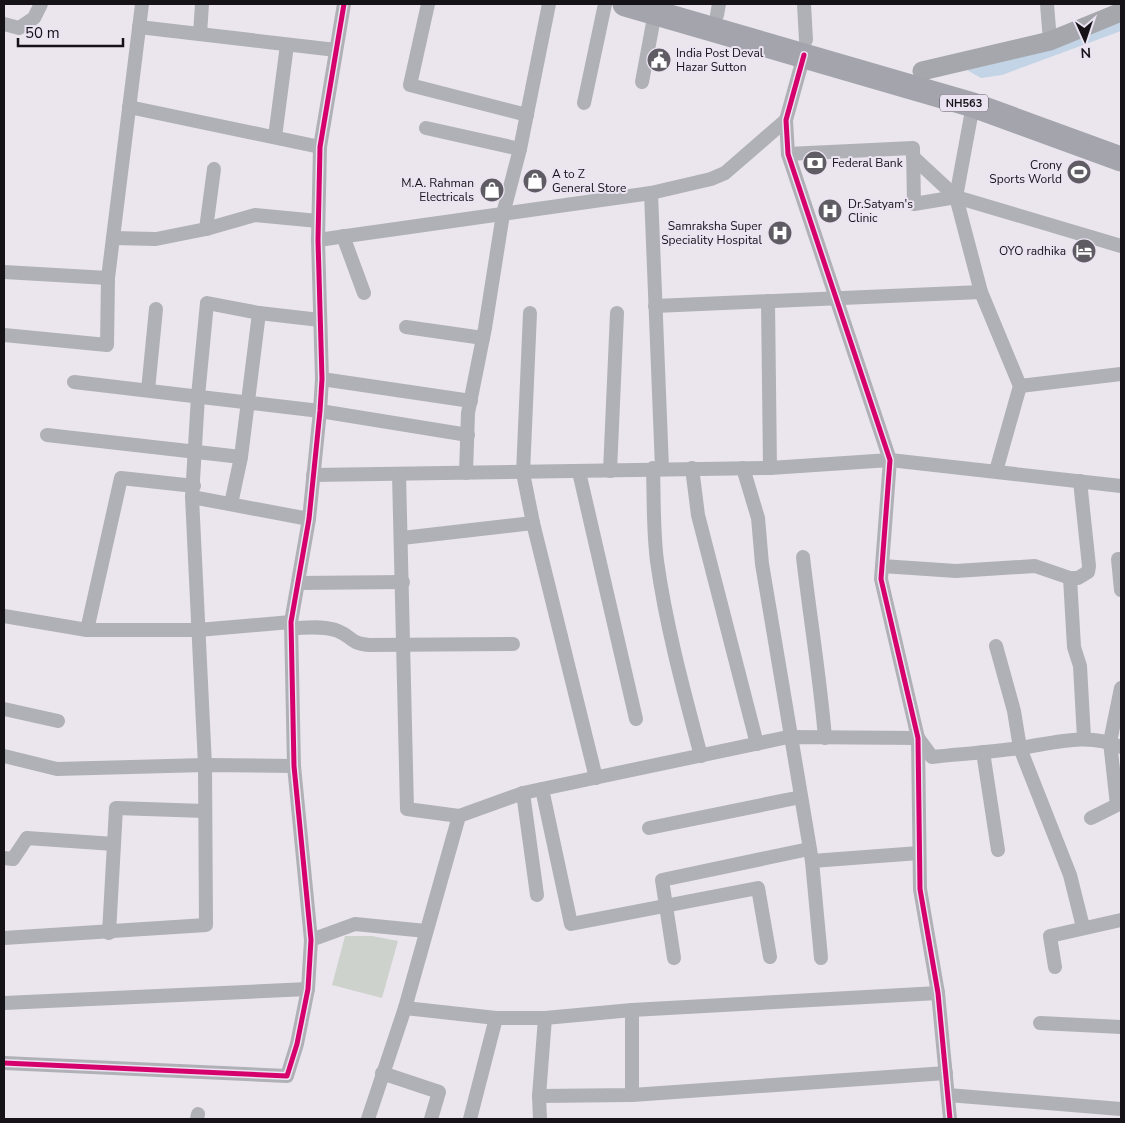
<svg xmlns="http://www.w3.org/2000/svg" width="1125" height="1123" font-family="'Nunito Sans',sans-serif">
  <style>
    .green { fill: #ced2cc }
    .water { fill: #c2d4e5 }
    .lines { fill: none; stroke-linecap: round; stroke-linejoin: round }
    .street { stroke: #b0b1b6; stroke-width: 14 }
    .secondary { stroke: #a5a7ad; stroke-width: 19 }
    .highway { stroke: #a4a5ac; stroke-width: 25 }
    .cycleway-casing { stroke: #ebe3f2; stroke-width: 8 }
    .cycleway { stroke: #d6006c; stroke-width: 5 }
    .labels { text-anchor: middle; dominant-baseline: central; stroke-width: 4; stroke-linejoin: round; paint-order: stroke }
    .shield { fill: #ebe3f2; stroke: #555159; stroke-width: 1 }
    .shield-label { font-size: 11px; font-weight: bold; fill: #151218 }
    .poi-label { font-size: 12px; fill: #151218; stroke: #ebe3f2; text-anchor: start }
  </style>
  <rect width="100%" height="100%" fill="#ebe6ee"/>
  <path class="green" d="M345 936H372L398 941 382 998 332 985Z"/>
  <path class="water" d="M1121 20V31L1002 75 981 78 967 70 1043 50Z"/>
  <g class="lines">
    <g class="street">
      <path d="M428 4 410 85 527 115"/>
      <path d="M804 4 806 40"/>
      <path d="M1047 4 1050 41"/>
      <path d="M717 15 719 4"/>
      <path d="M4 24 19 28 34 18 41 4"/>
      <path d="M139 27 336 50"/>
      <path d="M200 34 202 4"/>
      <path d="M804 55 786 120 788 154 890 460 881 579 918 738 920 889 938 993 950 1119"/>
      <path d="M642 82 655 12"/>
      <path d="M584 103 605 4"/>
      <path d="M973 105 956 197 981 292 1020 386 996 471"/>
      <path d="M129 107 320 147"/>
      <path d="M426 128 520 149"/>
      <path d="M275 137 287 45"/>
      <path d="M788 154 913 148 914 204 956 197 1121 246"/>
      <path d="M913 157 956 197"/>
      <path d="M651 193 662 468"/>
      <path d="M206 229 255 215 318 221"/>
      <path d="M343 236 364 293"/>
      <path d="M113 238 156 239 206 229 214 169"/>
      <path d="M318 240 651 193 711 179 725 173 786 120"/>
      <path d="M4 272 108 278"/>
      <path d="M768 301 770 468"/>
      <path d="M655 306 981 292"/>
      <path d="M530 313 523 473 533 523 596 778"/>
      <path d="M406 327 483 338"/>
      <path d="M4 335 107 345 108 278 142 4"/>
      <path d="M322 379 471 401"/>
      <path d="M74 382 320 411 468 435"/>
      <path d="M1020 386 1121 374"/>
      <path d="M148 390 156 309"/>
      <path d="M47 435 241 457 259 313"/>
      <path d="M653 468C654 499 653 530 657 561 666 626 684 692 701 756"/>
      <path d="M692 468 698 515 757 744"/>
      <path d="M743 468 758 518 762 564 812 861"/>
      <path d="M610 471 617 313"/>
      <path d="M579 472 636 719"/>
      <path d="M466 473 468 413 485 328 503 214 520 149 549 4"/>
      <path d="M399 474 407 809 459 816"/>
      <path d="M313 475 770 468 890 460 1121 486"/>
      <path d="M192 497 309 519"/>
      <path d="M231 504 241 457"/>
      <path d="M402 538 533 523"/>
      <path d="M803 557C810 618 820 677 825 738"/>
      <path d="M1121 559H1118L1121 590"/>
      <path d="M882 566 956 571 1035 566 1070 578 1074 647 1080 666 1084 738"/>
      <path d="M1070 578H1078L1088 572 1089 566 1080 481"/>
      <path d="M298 583 403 582"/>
      <path d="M4 616 87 630H198L291 622"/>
      <path d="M291 628C305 628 325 625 338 631 353 637 349 643 369 645L513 644"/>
      <path d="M87 630 121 478 194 486"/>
      <path d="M996 646 1014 711 1020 748 1070 875 1083 927"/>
      <path d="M4 709 58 721"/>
      <path d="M918 738 932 757C961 754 991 752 1020 748 1054 743 1088 732 1121 747"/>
      <path d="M983 752 998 850"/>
      <path d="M4 756 57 769 205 765 294 766"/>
      <path d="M542 789 571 924 758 888 770 957"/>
      <path d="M523 793 537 895"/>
      <path d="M1091 818 1117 805 1110 742 1121 688"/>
      <path d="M649 828 801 797"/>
      <path d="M4 858 13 859 27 838 114 844 116 808 205 811"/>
      <path d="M109 933 114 844"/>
      <path d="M4 938 206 925 205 765 192 497 198 396 207 303 259 313 320 320"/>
      <path d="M311 940 355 924 426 931"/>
      <path d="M674 958 662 880 809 849"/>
      <path d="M821 958 812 861 919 853"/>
      <path d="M1055 967 1050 936 1121 920"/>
      <path d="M4 1003 308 989"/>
      <path d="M405 1008 496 1018H545L632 1010 938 993"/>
      <path d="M1040 1023 1121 1027"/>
      <path d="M4 1063 287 1076 297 1044 308 989 311 940 294 766 291 622 309 519 320 411 322 379 318 240 320 147 344 4"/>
      <path d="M382 1073 439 1092 431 1119"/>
      <path d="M632 1095V1010"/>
      <path d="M948 1095 1121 1109"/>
      <path d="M539 1096 632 1095 946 1073"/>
      <path d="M197 1119 198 1114"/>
      <path d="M368 1119 405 1008 459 816 523 793 788 737 918 738"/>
      <path d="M470 1119 496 1018"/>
      <path d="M540 1119 539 1096 545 1018"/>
    </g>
    <path class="secondary" d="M922 71 1050 41 1121 12"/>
    <path class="highway" d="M625 4 973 105 1121 159"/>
    <defs>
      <g id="cycleway">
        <path d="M804 55 786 120 788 154 890 460 881 579 918 738 920 889 938 993 950 1119"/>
        <path d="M4 1063 287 1076 297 1044 308 989 311 940 294 766 291 622 309 519 320 411 322 379 318 240 320 147 344 4"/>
      </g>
    </defs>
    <use href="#cycleway" class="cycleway-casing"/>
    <use href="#cycleway" class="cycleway"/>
  </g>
  <defs>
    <symbol id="civic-disc" viewBox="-11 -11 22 22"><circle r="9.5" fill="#605c63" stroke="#ebe3f2"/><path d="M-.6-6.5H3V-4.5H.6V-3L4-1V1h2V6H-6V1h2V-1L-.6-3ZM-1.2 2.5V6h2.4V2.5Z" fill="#fff"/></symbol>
    <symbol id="bank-disc" viewBox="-11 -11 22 22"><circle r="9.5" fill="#605c63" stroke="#ebe3f2"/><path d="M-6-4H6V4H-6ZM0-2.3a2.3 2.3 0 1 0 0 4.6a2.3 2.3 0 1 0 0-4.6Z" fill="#fff"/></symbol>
    <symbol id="stadium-disc" viewBox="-11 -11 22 22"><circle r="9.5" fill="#605c63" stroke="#ebe3f2"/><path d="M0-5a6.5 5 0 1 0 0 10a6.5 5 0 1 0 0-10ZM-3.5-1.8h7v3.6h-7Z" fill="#fff"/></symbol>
    <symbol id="shop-disc" viewBox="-11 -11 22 22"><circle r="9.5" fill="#605c63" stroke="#ebe3f2"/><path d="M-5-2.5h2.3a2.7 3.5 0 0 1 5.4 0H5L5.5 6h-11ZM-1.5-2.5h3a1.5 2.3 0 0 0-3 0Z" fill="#fff"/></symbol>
    <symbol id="hospital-disc" viewBox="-11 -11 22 22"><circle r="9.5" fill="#605c63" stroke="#ebe3f2"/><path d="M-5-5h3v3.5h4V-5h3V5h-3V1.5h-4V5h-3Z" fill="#fff"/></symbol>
    <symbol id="hotel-disc" viewBox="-11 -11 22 22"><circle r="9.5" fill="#605c63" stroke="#ebe3f2"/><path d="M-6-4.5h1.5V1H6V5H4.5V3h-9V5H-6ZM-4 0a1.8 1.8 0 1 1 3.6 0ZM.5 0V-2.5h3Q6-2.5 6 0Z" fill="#fff"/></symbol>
  </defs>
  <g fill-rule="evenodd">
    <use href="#civic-disc" x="645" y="46" width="28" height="28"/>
    <use href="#bank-disc" x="801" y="149" width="28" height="28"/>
    <use href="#stadium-disc" x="1065" y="158" width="28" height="28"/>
    <use href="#shop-disc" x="521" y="167" width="28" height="28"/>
    <use href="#shop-disc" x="478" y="176" width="28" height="28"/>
    <use href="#hospital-disc" x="816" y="197" width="28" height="28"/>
    <use href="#hospital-disc" x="766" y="219" width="28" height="28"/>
    <use href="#hotel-disc" x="1070" y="237" width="28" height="28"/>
  </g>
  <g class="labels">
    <rect class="shield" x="940" y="94.5" width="48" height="17" rx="4"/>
    <g class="shield-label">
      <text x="964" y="103">NH563</text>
    </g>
    <g class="poi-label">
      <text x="676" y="53">India Post Deval<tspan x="676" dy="14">Hazar Sutton</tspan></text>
      <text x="832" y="163">Federal Bank</text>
      <text x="1062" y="165" text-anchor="end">Crony<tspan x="1062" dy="14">Sports World</tspan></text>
      <text x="552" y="174">A to Z<tspan x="552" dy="14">General Store</tspan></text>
      <text x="474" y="183" text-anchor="end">M.A. Rahman<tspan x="474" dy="14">Electricals</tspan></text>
      <text x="848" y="204">Dr.Satyam's<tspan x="848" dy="14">Clinic</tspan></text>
      <text x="762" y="226" text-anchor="end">Samraksha Super<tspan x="762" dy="14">Speciality Hospital</tspan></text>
      <text x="1066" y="251" text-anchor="end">OYO radhika</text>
    </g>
  </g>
  <rect width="1125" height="1123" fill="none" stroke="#151218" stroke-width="10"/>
  <g transform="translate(1085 40) rotate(177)" stroke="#ebe3f2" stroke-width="4" paint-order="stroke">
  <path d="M0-4L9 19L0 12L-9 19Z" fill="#151218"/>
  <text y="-8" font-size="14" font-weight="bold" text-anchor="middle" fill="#151218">N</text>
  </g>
  <path d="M18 38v8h105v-8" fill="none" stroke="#151218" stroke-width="2.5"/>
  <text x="25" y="38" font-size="15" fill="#151218" stroke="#ebe3f2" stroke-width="4" paint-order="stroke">50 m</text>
</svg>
